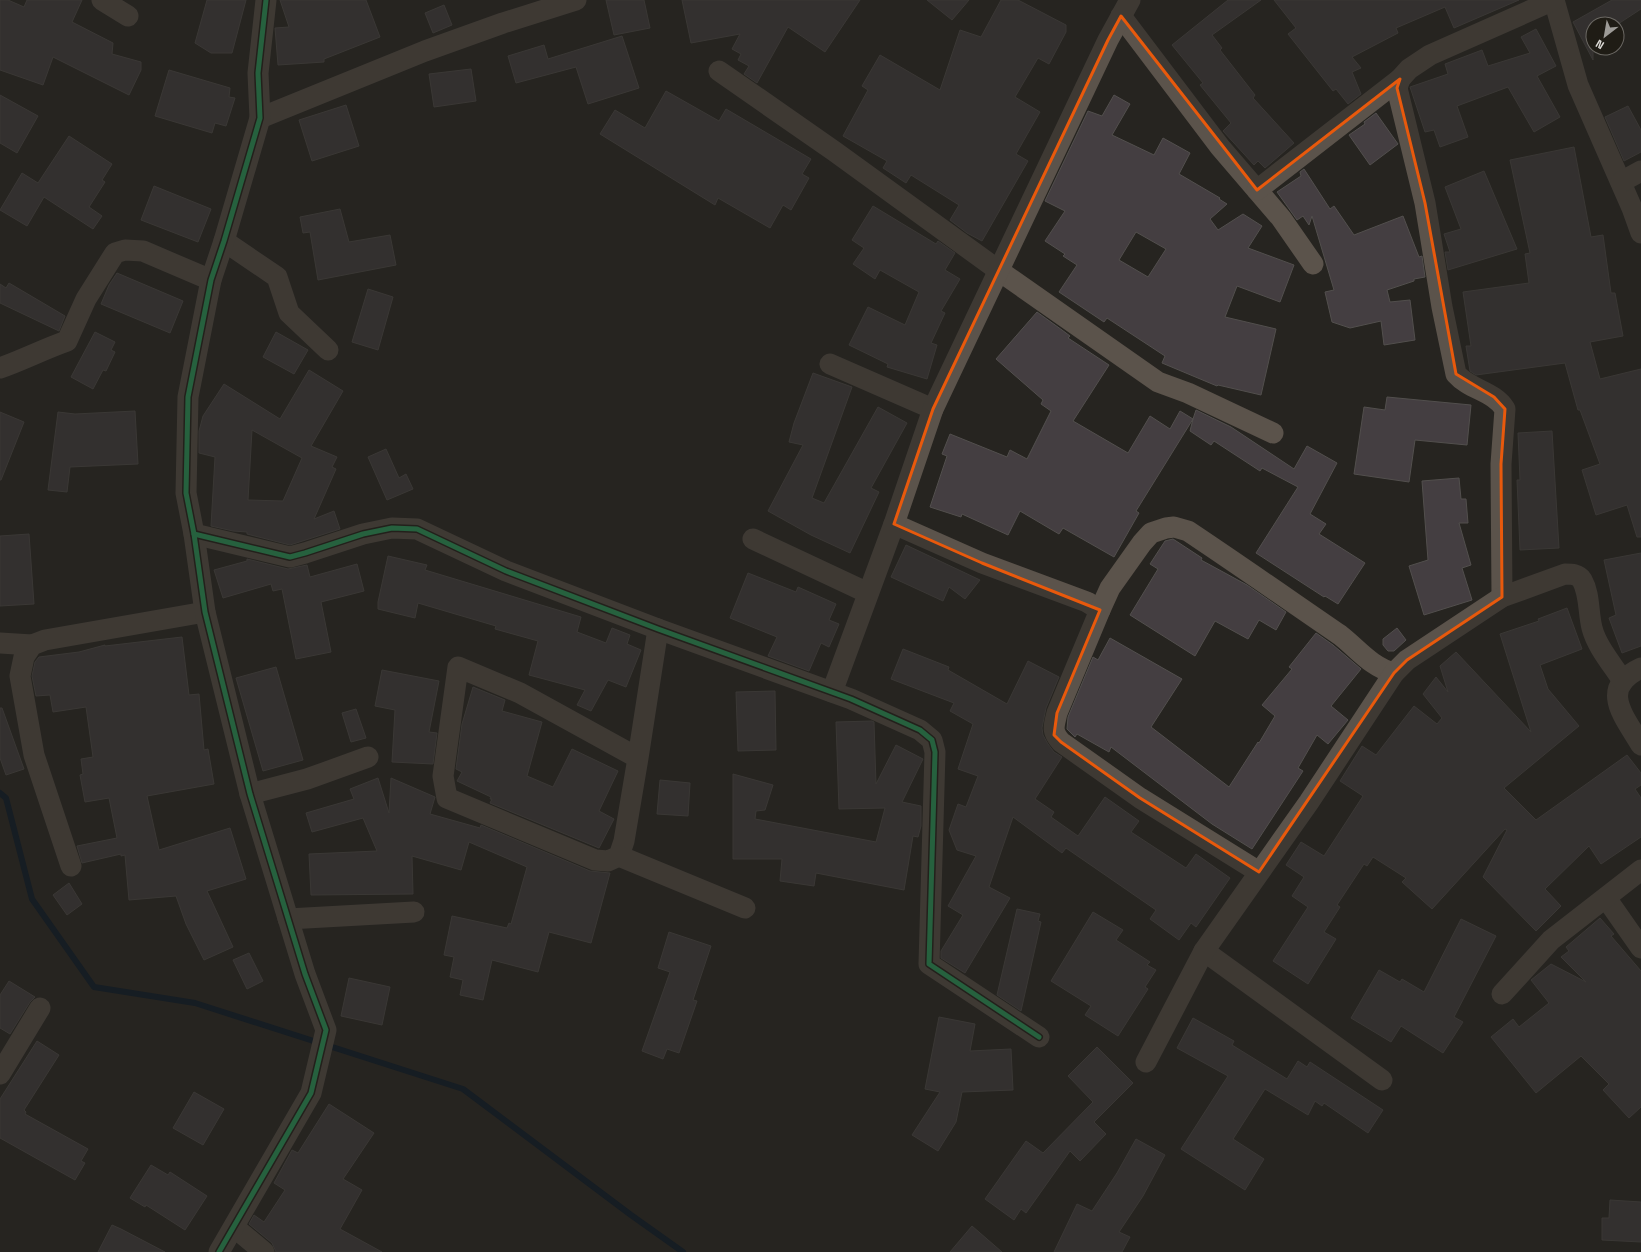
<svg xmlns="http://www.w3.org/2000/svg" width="1641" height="1252" font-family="'Space Grotesk',sans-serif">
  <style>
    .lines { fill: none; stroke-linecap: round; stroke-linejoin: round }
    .stream { stroke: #031426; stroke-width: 6 }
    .building { fill: #443e41; stroke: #524f4d; fill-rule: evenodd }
    .minor { stroke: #5b534b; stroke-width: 21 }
    .cycleway-casing { stroke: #1f1c15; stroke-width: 8 }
    .cycleway { stroke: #26ab63; stroke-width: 5 }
    .marked { fill: none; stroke: #e8590c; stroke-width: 3; stroke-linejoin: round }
  </style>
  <rect width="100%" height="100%" fill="#262420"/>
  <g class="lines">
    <path class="stream" d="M0 793 6 798 32 899 94 987 195 1003 463 1089 631 1215 683 1252"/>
  </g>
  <g class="building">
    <path d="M0 0H8L24 7 27 0H82L72 22 113 43 112 54 141 62V70L129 95 53 57 43 85 0 70Z"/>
    <path d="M207 0H246L232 53H211L195 43Z"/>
    <path d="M280 0H366L380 37 324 59V62L278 65 275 28 289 27Z"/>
    <path d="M606 0H644L650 28 614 35Z"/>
    <path d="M682 0H860L825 52 788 27 757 83 744 74 749 66 738 60 741 54 732 49 740 34 691 43Z"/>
    <path d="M927 0H969L952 20Z"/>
    <path d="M1001 0H1018L1066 25V32L1049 64 1038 58 1015 97 1040 112 1016 154 1028 161 982 241 967 233 950 220 959 205 911 175 906 183 883 168 887 161 843 136 868 90 862 86 880 55 940 90 960 30 981 37Z"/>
    <path d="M1228 0H1261L1212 35 1222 48 1220 50 1255 95 1253 98 1294 143 1265 168 1258 161 1254 165 1223 131 1231 123 1200 85 1203 83 1172 45Z"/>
    <path d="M1274 0H1519L1454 28 1445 7 1396 28 1398 33 1352 57 1361 68 1352 72 1361 94 1348 104 1336 89 1333 91 1288 34 1296 28Z"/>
    <path d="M1612 0H1641V9L1618 24H1593V60L1573 22Z"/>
    <path d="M444 5 452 25 433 33 425 13Z"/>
    <path d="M1536 29 1556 66 1537 76 1560 117 1534 132 1508 87 1457 106 1468 137 1440 147 1434 130 1425 132 1410 87 1448 74 1445 64 1482 50 1488 66 1530 53 1521 37Z"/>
    <path d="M622 36 639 88 588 104 576 67 516 83 508 56 544 45 548 59Z"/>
    <path d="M471 69 476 101 434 107 429 74Z"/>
    <path d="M169 70 230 88 229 97 235 98 226 126 215 123 212 133 155 116Z"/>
    <path d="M666 91 719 121 726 109 811 159 802 174 809 178 791 210 783 205 770 228 718 198 715 205 600 134 615 110 645 128Z"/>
    <path d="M0 95 38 116 17 153 0 143Z"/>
    <path d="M1114 95 1130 104 1112 135 1154 155 1163 138 1190 153 1179 174 1220 198 1219 199 1227 204 1210 219 1218 230 1243 214 1262 226 1248 248 1294 265 1280 302 1237 286 1225 317 1276 329 1261 395 1218 385 1217 386 1162 363 1165 356 1107 318 1104 322 1059 292 1077 265 1063 256 1065 254 1045 241 1065 211 1045 201 1088 111 1102 116ZM1136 232 1166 249 1148 277 1119 260Z"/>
    <path d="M346 105 359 146 312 161 299 120Z"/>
    <path d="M1628 106 1641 130V152L1624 161 1605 117Z"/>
    <path d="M1376 113 1398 144 1370 165 1349 135 1365 124 1364 122Z"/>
    <path d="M69 136 112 164 102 180 105 182 89 207 102 216 93 229 44 197 27 226 0 210 22 173 38 183Z"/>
    <path d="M1574 147 1591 237 1603 235 1611 293H1615L1623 336 1590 342 1600 379 1641 369V537H1637L1627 505 1596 515 1582 470 1600 464 1580 410H1578L1565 363 1476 375 1470 371 1466 346H1471L1463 292 1529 283 1525 254 1530 253 1510 160Z"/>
    <path d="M1304 169 1330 209 1334 206 1354 235 1403 216 1419 257 1422 256 1425 277 1414 279V281L1387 290 1390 302 1410 300 1415 340 1384 345 1381 321 1350 328 1332 322 1325 292 1334 290 1312 216 1309 225 1303 216 1297 220 1277 192 1301 176 1300 172Z"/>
    <path d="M1484 171 1517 249 1448 270 1445 252H1450L1444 234 1461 229 1445 187Z"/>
    <path d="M154 186 211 209 198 242 141 220Z"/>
    <path d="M873 206 936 244 938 241 955 253 945 270 960 279 941 311 945 313 931 343 937 345 927 379 887 367 888 364 849 345 868 307 905 325 919 292 880 270 875 279 853 264 864 248 852 240Z"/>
    <path d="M340 209 349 242 390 235 396 265 318 280 310 232 303 233 300 217Z"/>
    <path d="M117 273 183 301 170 333 101 304 109 285Z"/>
    <path d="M9 283 65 316 59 331 0 303V284L6 288Z"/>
    <path d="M368 289 393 297 378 350 352 342Z"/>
    <path d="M1037 312 1062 330 1070 336 1068 338 1109 365 1073 421 1128 453 1150 416 1170 429 1180 411 1193 419 1196 410 1231 427 1294 469 1307 446 1337 463 1310 514 1326 524 1319 534 1365 563 1338 604 1325 596 1324 597 1256 553 1298 487 1262 468 1260 471 1214 441 1211 445 1190 431 1193 419 1136 511 1139 513 1114 557 1063 528 1059 534 1020 511 1008 535 962 514 961 517 930 507 947 456 942 454 950 434 1007 457 1010 450 1027 459 1051 411 1041 404 1043 400 996 359Z"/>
    <path d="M95 332 115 342 111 350 115 352 106 371 103 370 93 389 71 377Z"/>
    <path d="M276 332 308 350 294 374 263 357Z"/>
    <path d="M309 370 343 391 311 446 337 457 332 467 336 469 314 519 334 511 340 529 290 545 247 534V532L233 531 211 526 215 457 199 453V431L203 416 224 384 280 419ZM252 430 302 458 283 501 248 500Z"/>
    <path d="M813 373 852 387 812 498 824 503 878 407 907 423 871 488 879 492 850 553 811 535 768 511 803 445 789 442 794 423Z"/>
    <path d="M1387 397 1471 405 1467 445 1415 440 1409 482 1354 474 1364 407 1385 410Z"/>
    <path d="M135 411 138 464 70 467 67 492 48 490 58 412 75 414Z"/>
    <path d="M0 412 24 422 1 480H0Z"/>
    <path d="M1552 431 1559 548 1520 550 1517 480H1520L1518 433Z"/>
    <path d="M386 449 399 478 406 474 413 489 387 500 368 457Z"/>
    <path d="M1459 478 1461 499H1466L1468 523H1459L1471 565 1462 568 1472 600 1424 615 1409 566 1428 560 1422 481Z"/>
    <path d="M29 534 34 604 0 606V536Z"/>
    <path d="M1173 539 1202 558 1201 560 1247 585 1286 612 1276 630 1259 620 1248 639 1215 621 1195 656 1130 615 1158 569 1150 564 1165 541Z"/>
    <path d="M906 545 980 580 965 599 949 587 943 601 891 577Z"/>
    <path d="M1641 553V646L1622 653 1609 618 1616 615 1604 560Z"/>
    <path d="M388 556 427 565 425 570 581 617 577 632 606 643 612 628 630 635 627 644 641 650 626 687 608 680 591 711 577 705 585 690 529 675 538 641 495 629 496 626 418 603 415 618 378 609V602Z"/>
    <path d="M247 559 288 569 307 565 310 577 357 564 364 591 321 602 331 652 296 659 282 589 273 591 271 584 223 598 214 570 247 561Z"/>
    <path d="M748 573 796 592 798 587 836 604 829 620 839 624 829 647 821 643 809 671 768 656 777 637 730 618Z"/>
    <path d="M1567 608 1582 649 1540 665 1548 689 1579 726 1504 788 1536 820 1627 755 1641 773V785L1635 789 1641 798V837L1601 864 1589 846 1545 889 1561 906 1536 931 1483 877 1507 830 1505 829 1432 909 1402 882 1406 878 1373 857 1367 866 1364 864 1337 905 1340 907 1324 932 1336 939 1308 984 1273 961 1308 907 1292 896 1304 877 1286 865 1301 842 1324 856 1363 796 1340 781 1362 746 1376 755 1414 706 1437 724 1442 718 1423 694 1436 677 1448 692 1440 666 1456 652 1531 732 1500 634 1539 621 1538 619Z"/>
    <path d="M1397 628 1406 640 1394 651H1388L1383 645V639Z"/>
    <path d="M1316 633 1333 645 1361 669 1331 706 1348 720 1328 744 1317 735 1298 768 1303 771 1252 849 1212 824 1111 747 1109 752 1077 734 1075 737 1067 729 1068 717 1093 657 1098 660 1110 638 1182 679 1151 727 1229 787 1258 742 1259 743 1275 716 1262 705 1292 669 1289 667Z"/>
    <path d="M182 637 189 695 199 694 204 750 208 749 214 784 147 796 159 850 230 828 246 879 207 891 233 947 204 960 186 924 176 896 129 900 125 855 121 856V854L82 863 77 846 117 838 109 798 85 802 80 775 83 774 81 759 93 757 86 707 53 712 50 695 36 696 32 676 35 662 39 657 79 652 105 645V646Z"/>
    <path d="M903 649 949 667 948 670 1007 704 1028 661 1059 677 1046 708 1042 728 1043 735 1048 744 1054 752 1062 757 1035 799 1054 812 1051 817 1078 836 1105 797 1139 821 1131 832 1186 868 1196 854 1230 878 1196 927 1191 923 1179 940 1150 919 1156 910 1066 848 1062 853 1013 817 989 887 1010 898 965 973 941 958V951L963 915 948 906 976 856 957 850 949 830 958 804 966 807 978 776 958 769 973 724 950 711 954 703 891 679Z"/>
    <path d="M276 667 303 760 263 771 236 678Z"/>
    <path d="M382 670 439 681 429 732 437 733 433 764 392 762 395 710 375 706Z"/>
    <path d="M473 687 505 700 502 711 542 722 527 776 553 787 572 749 618 771 599 811 614 819 599 848 490 803 492 799H490L491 797 457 781 462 772 456 769 462 724Z"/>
    <path d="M775 691 776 750 738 751 736 692Z"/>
    <path d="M0 708H2L24 769 6 775 0 758Z"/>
    <path d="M356 709 366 738 351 742 342 713Z"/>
    <path d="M872 721 874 722 876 784 896 745 923 759 902 802 921 806V826L918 837 913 836 904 890 816 873 814 886 780 881 782 859H733V774L773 785 765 810 756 811 755 819 876 842 885 808 839 809 836 722Z"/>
    <path d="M378 778 389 813 391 778 435 797 430 814 480 828 481 825 590 871 610 873 591 943 549 932 538 972 492 960 483 1000 460 995 463 980 450 977 454 957 444 955 452 916 507 928 509 923 511 924 527 867 469 842 461 870 412 856 413 894 311 895 309 854 377 851 363 818 312 832 306 813 354 799 350 789Z"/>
    <path d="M660 780 690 783 688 816 657 814Z"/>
    <path d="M69 883 82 904 67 915 53 895Z"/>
    <path d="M1017 909 1040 914 1038 921 1041 922 1021 1011 997 995Z"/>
    <path d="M1093 912 1123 930 1116 940 1150 962 1147 965 1156 970 1145 987 1148 989 1118 1036 1085 1015 1091 1006 1051 981Z"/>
    <path d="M1600 918 1614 934 1611 936 1641 971V1107L1629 1118 1603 1090 1609 1084 1581 1056 1536 1093 1491 1037 1513 1019 1519 1027 1549 1003 1531 980 1551 964 1586 982 1561 957 1569 951 1566 947Z"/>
    <path d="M1461 919 1496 936 1454 1017 1463 1022 1443 1053 1401 1026 1391 1042 1351 1018 1379 970 1400 982 1402 979 1424 992Z"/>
    <path d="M669 932 711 946 693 1000 697 1001 679 1053 667 1049 663 1059 642 1051 670 972 658 968Z"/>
    <path d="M249 953 263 981 247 989 233 960Z"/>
    <path d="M349 978 390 987 382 1025 341 1016Z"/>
    <path d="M9 981 35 997 30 1002 10 1034 0 1028V995Z"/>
    <path d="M939 1017 975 1024 970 1051 1011 1049 1013 1090 962 1092 956 1122 938 1151 912 1135 940 1092 925 1089Z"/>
    <path d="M1193 1018 1234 1041 1232 1045 1287 1079 1298 1061 1307 1067 1310 1062 1383 1110 1368 1133 1324 1103 1322 1106 1315 1101 1308 1115 1265 1089 1233 1139 1264 1159 1245 1190 1181 1149 1228 1076 1177 1048Z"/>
    <path d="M37 1041 59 1055 24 1110 26 1112 25 1114 88 1149 81 1161 85 1163 75 1180 0 1138V1099Z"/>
    <path d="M1097 1047 1133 1083 1094 1122 1106 1134 1080 1161 1070 1151 1026 1213 1021 1209 1014 1220 985 1199 1026 1141 1043 1153 1093 1102 1068 1076Z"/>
    <path d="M194 1092 224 1109 203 1145 173 1128Z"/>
    <path d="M329 1104 374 1133 343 1179 362 1190 340 1229 382 1252H276L272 1243 249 1224 254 1215 264 1222 285 1190 274 1183 292 1150 298 1153Z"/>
    <path d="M1136 1139 1165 1155 1143 1196 1119 1232 1130 1237 1122 1252H1054L1077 1204 1092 1211 1117 1173Z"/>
    <path d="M151 1165 168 1175 170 1172 207 1196 185 1230 146 1205 145 1207 130 1198Z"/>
    <path d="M1610 1200 1641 1202V1242L1602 1240V1218H1609Z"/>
    <path d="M112 1225 121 1229 165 1252H98Z"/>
    <path d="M972 1226 1002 1252H950Z"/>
  </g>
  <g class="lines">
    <g class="minor">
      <path d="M102 0 128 16"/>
      <path d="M1554 0 1578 85 1632 208 1641 233"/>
      <path d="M1121 16 1220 147 1281 218 1313 264"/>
      <path d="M719 71 834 151 998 270 1158 382 1188 393 1273 433"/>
      <path d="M1400 79 1397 88 1425 203 1442 307 1456 374C1470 390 1494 391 1505 409L1501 464 1502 597"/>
      <path d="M260 118 425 51 503 23 576 0"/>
      <path d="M1621 182 1641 171"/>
      <path d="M1257 190 1400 79 1409 69 1430 55 1554 0"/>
      <path d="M224 241 277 277 289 313 328 350"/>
      <path d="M830 364 933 409"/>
      <path d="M0 368C23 360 44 349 67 341L86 299 115 253 125 250 143 251 211 280"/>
      <path d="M894 524 982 563 1087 602 1100 610"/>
      <path d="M194 534 290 557 305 553 363 534 392 528 417 529 506 571 658 629 851 699 920 730 932 740 935 752 929 964 1039 1037"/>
      <path d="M753 539 868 593"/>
      <path d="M0 643 32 645"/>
      <path d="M1641 668C1598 688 1624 716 1641 745"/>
      <path d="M832 692 894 524 933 409 1108 40 1130 0"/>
      <path d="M638 758 520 693 458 667 443 776 447 798 595 860 608 861 619 856 624 841 638 758 658 629"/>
      <path d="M250 794 307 779 368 757"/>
      <path d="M619 856 745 908"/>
      <path d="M71 866 34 755 20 676 24 657 32 645 45 640 205 612"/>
      <path d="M1259 872 1140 798 1061 742C1051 731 1054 726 1057 713L1100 610 1110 588 1142 543 1151 533 1166 528 1174 527 1188 531C1239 565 1289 600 1340 635 1358 649 1371 667 1394 673"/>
      <path d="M1606 898 1641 948"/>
      <path d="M288 919 414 912"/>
      <path d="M1204 951 1382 1080"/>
      <path d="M1502 994 1551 940 1641 870"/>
      <path d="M1146 1062 1204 951 1309 802 1394 673 1407 660 1502 597 1565 574C1571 574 1578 574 1582 580 1590 594 1588 612 1592 628 1597 647 1612 664 1623 681"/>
      <path d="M0 1074 40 1008"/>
      <path d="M234 1227 264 1252"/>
      <path d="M219 1252 311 1093 326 1030 305 974 250 794 205 612 194 534 186 493 188 397 211 280 224 241 260 118 258 73 266 0"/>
    </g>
    <defs>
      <g id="cycleway">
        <path d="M194 534 290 557 305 553 363 534 392 528 417 529 506 571 658 629 851 699 920 730 932 740 935 752 929 964 1039 1037"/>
        <path d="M219 1252 311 1093 326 1030 305 974 250 794 205 612 194 534 186 493 188 397 211 280 224 241 260 118 258 73 266 0"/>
      </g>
    </defs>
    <use href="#cycleway" class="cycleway-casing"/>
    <use href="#cycleway" class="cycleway"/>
  </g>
  <path d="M0 0H1641V1252H0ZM1121 16 1257 190 1400 79 1397 88 1425 203 1456 374 1494 397 1505 409 1501 464 1502 597 1407 660 1394 673 1259 872 1140 798 1061 742 1054 735 1057 713 1100 610 982 563 894 524 933 409 1108 40Z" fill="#262420" fill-opacity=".55" fill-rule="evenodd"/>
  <path class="marked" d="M1121 16 1257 190 1400 79 1397 88 1425 203 1456 374 1494 397 1505 409 1501 464 1502 597 1407 660 1394 673 1259 872 1140 798 1061 742 1054 735 1057 713 1100 610 982 563 894 524 933 409 1108 40Z"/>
  <g transform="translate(1605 36) rotate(211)"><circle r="19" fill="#1f1c15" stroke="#6b6863"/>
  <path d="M0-3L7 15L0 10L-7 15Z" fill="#9d9b97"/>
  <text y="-6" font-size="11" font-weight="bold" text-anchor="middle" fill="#dddbd7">N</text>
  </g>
</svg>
